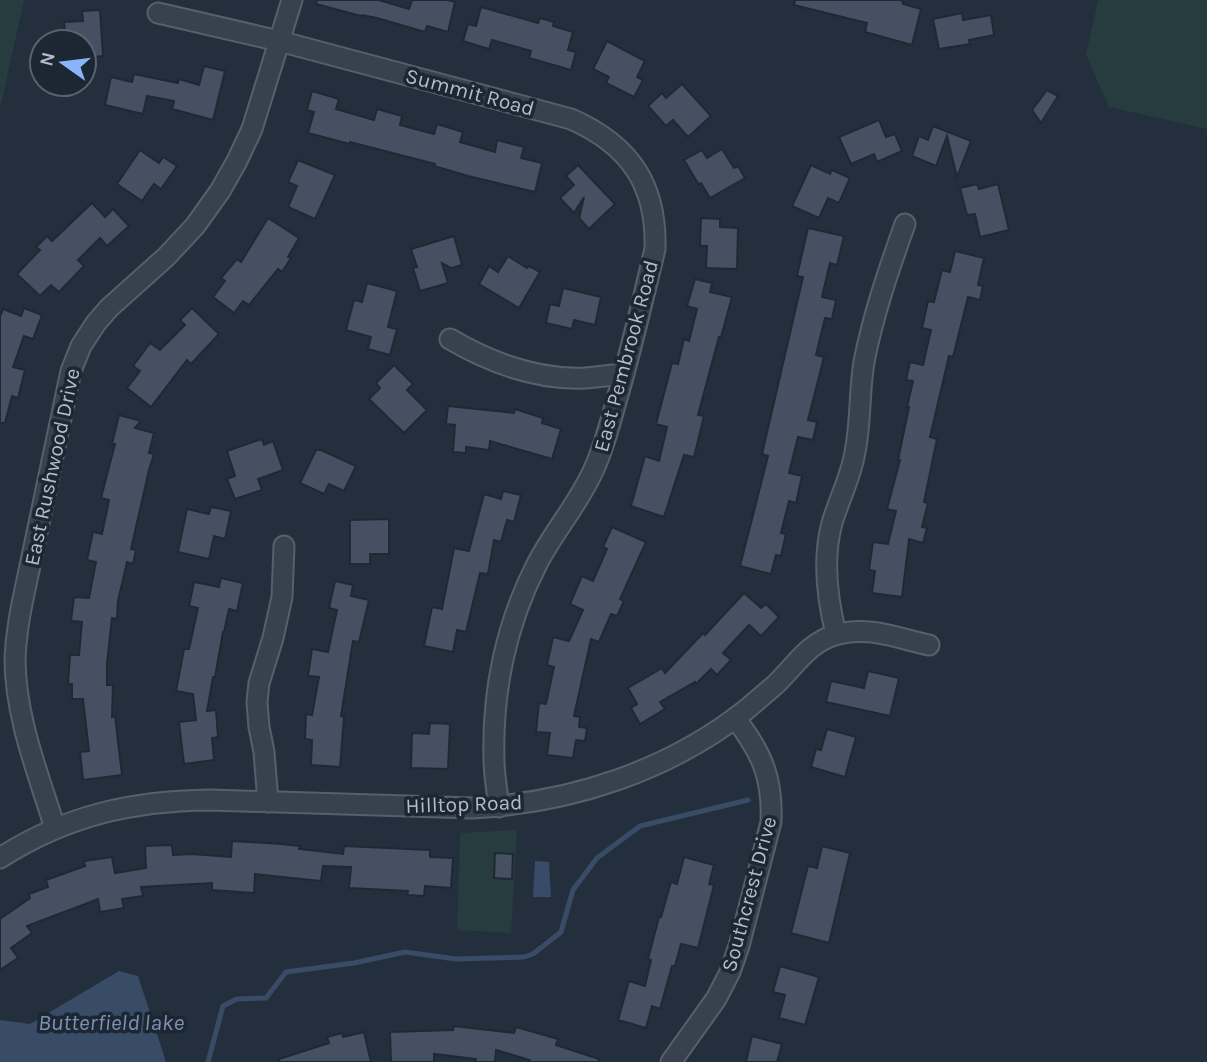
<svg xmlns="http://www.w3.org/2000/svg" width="1207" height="1062" font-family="Karla,sans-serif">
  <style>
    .green { fill: #263c3f }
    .water { fill: #394c67 }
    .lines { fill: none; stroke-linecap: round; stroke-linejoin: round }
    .stream { stroke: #394c67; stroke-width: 5 }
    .building { fill: #455162; stroke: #1f2835; stroke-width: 2 }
    .minor-casing { stroke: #565f6c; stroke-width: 23 }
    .minor { stroke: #38414e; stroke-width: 19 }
    .labels { text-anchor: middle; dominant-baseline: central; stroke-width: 7; stroke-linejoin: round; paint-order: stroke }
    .street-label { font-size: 21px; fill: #b4bcc9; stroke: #1d2633 }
    .water-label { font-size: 23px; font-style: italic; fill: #7c92b1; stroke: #1d2633 }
  </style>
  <rect width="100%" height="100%" fill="#242f3e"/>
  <g class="green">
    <path d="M0 0H24L0 109Z"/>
    <path d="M1098 0H1207V129L1109 107 1086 55Z"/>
    <path d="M517 830 511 933 457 930 460 833Z"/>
  </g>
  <g class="water">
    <path d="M535 861 549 862 551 897H533Z"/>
    <path d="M119 971 138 976 166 1062H0V1020L30 1024Z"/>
  </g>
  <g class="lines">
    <path class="stream" d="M208 1062 223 1006 237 999 266 998 286 972 354 963 405 952 456 959 524 957 533 954 561 932 573 890 597 858 640 826 748 800"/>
  </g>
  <g class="building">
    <path d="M317 0H379L409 9 412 0H447L455 2 448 32 427 26 425 32 377 18 362 15 361 16 316 4Z"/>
    <path d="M795 0H902L903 4 921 9 912 45 865 32 867 23 794 5Z"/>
    <path d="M481 7 538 23 540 18 554 22 553 26 573 32 568 50 576 52 571 70 529 58 531 51 492 40 489 49 463 41 468 24 476 26Z"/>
    <path d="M100 10 103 56 84 58V42H66L64 22 83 21 82 11Z"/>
    <path d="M962 13 963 20 991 15 994 35 969 40 970 44 939 49 933 19Z"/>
    <path d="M607 41 645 61 637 77 643 80 634 97 606 83 609 77 593 69Z"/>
    <path d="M204 66 225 71 213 120 172 109 174 101 147 96 143 114 105 105 111 77 132 82 134 74 178 83 179 79 199 85Z"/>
    <path d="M682 84 711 116 688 137 673 120 666 126 648 106 662 93 666 98Z"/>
    <path d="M1047 90 1058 96 1041 123 1032 110Z"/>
    <path d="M312 91 339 99 336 109 374 120 377 109 402 116 400 125 434 134 437 124 463 132 460 142 495 152 497 140 524 147 521 158 542 163 535 192 468 176 434 166 435 164 350 142V144L308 133 314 112 307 110Z"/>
    <path d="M879 120 886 137 895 134 902 151 877 162 874 154 851 164 839 137Z"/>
    <path d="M933 126 971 141 957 177 947 136 936 166 912 156 919 136 928 140Z"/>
    <path d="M722 149 734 168 738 166 745 178 710 198 701 183 699 185 684 160 702 150 707 158Z"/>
    <path d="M140 150 159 163 163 157 177 166 161 189 154 184 142 201 117 184Z"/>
    <path d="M298 160 335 175 315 219 288 207 297 186 288 182Z"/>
    <path d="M578 165 615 204 589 229 579 218 584 197 574 213 560 198 574 185 566 176Z"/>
    <path d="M811 165 830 174 832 170 850 178 839 203 828 198 819 218 792 206Z"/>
    <path d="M977 184 979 189 998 184 1009 230 980 237 975 214 967 215 960 188Z"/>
    <path d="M92 203 105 217 113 209 129 226 107 246 100 238 78 260 84 266 59 292 51 285 40 296 17 274 40 250 36 247 47 236 52 241Z"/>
    <path d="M268 218 299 238 288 257 291 258 282 272 278 269 249 305 243 301 234 313 213 297 225 281 221 278 237 259 241 262Z"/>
    <path d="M701 218 720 219V227L738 228 737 269 706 268 707 246H700Z"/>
    <path d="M808 228 844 236 837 265 830 263 822 297 836 300 832 319 825 318 816 355 824 357 808 420 817 422 813 440 798 437 789 473 802 476 796 503 789 501 781 533 786 534 781 556 776 555 771 574 740 566 768 456 762 454 803 277 797 276Z"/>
    <path d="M454 236 462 265 451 268 442 263 448 283 420 291 413 268 417 267 411 249Z"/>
    <path d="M955 251 984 258 978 285 983 286 980 300 968 297 953 357 949 356 930 437 937 439 924 502 928 503 922 527 927 528 923 543 909 539 902 597 872 593 875 571 869 570 873 542 888 544 896 511 887 509 900 460H898L909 407H907L913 381 906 380 910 362 923 365 931 330 922 328 928 301 934 302 942 270 950 272Z"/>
    <path d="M508 256 527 268 529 266 540 272 519 308 479 284 489 266 498 272Z"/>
    <path d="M695 279 712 283 710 292 732 297 721 337H719L698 415 704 416 694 457 684 455 664 517 631 506 645 456 659 461 667 427 656 424 672 363 678 364 684 339 689 341 697 309 687 306Z"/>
    <path d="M367 283 397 291 388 327 397 329 390 355 368 349 371 337 346 330 354 300 362 302Z"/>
    <path d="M563 288 601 297 595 325 574 320 572 329 546 323 550 304 559 306Z"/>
    <path d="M24 308 42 315 33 339 24 336 13 367 25 370 18 398 12 396 5 423H0V317L3 309 21 316Z"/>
    <path d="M192 308 219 334 191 364 187 360 151 407 127 388 140 371 133 366 150 343 160 350 185 325 180 320Z"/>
    <path d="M394 365 413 384 407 390 427 410 404 433 369 399 380 388 376 383Z"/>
    <path d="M448 406 514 413 515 409 543 418 542 423 561 429 552 459 490 441 489 450 466 447V453L453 452 455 425 446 424Z"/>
    <path d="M119 415 141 421 135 428 154 433 149 453 154 454 149 470 131 549 136 550 133 564 127 562 118 601 117 619 112 618 107 664V685H113L112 717 115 716 122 775 83 780 80 752 89 751 83 699H72V684H68L70 655H79L82 622 71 621 74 597 89 598 96 562 87 560 93 532 102 534 109 500 101 498 115 444H112Z"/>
    <path d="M262 439 264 445 273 441 283 470 258 479 262 490 235 499 227 479 235 476 227 451Z"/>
    <path d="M316 450H321L356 466 344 491 329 484 324 494 300 483Z"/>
    <path d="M503 491 521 495 514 522 507 520 501 542 494 540 488 574 480 573 466 632 457 630 453 652 424 646 432 607 442 609 454 548 469 551 484 494 501 499Z"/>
    <path d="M211 507 231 511 225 539 214 536 209 559 178 552 187 509 209 514Z"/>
    <path d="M389 519V554H370V564H350V520Z"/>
    <path d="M612 527 646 542 620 599 624 601 617 616 611 614 599 642 591 639 574 716 580 717 579 727 587 728 585 741 576 740 573 758 547 755 550 733 536 732 539 703 546 704 554 667 547 665 553 637 569 641 583 610 570 604 582 576 593 581 607 549 603 547Z"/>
    <path d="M221 578 243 583 237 611 229 609 224 632H223L215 677H213L207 711 216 710 218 737 212 738 214 760 184 764 179 722 196 720 193 694 176 691 184 649H189L198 608 189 606 194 582 219 587Z"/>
    <path d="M335 581 353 585 351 596 369 600 359 642 353 641 341 716 344 717 340 767 311 765 312 740 305 739 306 714 312 715 319 677 308 676 312 649 328 652 337 610 329 608Z"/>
    <path d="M744 593 761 608 766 604 779 617 761 636 749 625 723 653 731 660 717 675 711 669 696 684 695 682 660 702 665 709 640 724 631 708 637 704 628 688 662 668 665 673 703 633 705 635Z"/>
    <path d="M868 671 899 678 890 716 826 702 831 681 864 688Z"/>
    <path d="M430 723 450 724 448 769 411 768 412 733 429 734Z"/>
    <path d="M827 729 856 737 845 777 811 767 816 749 821 750Z"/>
    <path d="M232 841 281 844 300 846 299 849 343 854 344 846 430 850V857L453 858 451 888 425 886 424 896 407 895 408 891 349 888 351 867 323 866 321 881 255 874 254 893 212 890V883L141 887 143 896 122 899 124 908 100 912 98 899 27 926 32 933 11 948 18 958 0 970V919L30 898 29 894 48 887 46 880 85 866 84 861 112 857 115 873 146 868 145 846 172 845 173 855 192 854 231 857Z"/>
    <path d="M822 846 850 853 829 943 791 933 808 866 817 868Z"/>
    <path d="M495 853 513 854 512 879 494 878Z"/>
    <path d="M684 857 714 865 709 884 714 885 698 948 681 944 675 966H672L660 1009 652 1006 646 1028 618 1020 629 981 645 986 651 960 648 959 659 917H661L671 882 677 884Z"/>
    <path d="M780 966 819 977 805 1025 779 1018 785 995 773 992Z"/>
    <path d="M454 1026 514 1033 516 1027 558 1039 556 1045 599 1059V1062H529L530 1060 496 1050 495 1062H475L476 1059 434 1054V1062H391L390 1032 453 1030Z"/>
    <path d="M364 1032 371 1062H279V1059L329 1043 327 1037 342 1033 343 1037Z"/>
    <path d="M752 1036 782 1044 777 1062H746Z"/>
  </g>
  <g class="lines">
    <defs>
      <g id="minor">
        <path d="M158 13 279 41 571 119C630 145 657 185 655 249 644 295 633 342 620 388 612 415 606 443 594 469 579 503 554 531 537 564 506 624 492 692 494 759 494 775 497 791 499 807"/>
        <path d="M450 339C491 363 537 380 585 378 598 377 611 375 624 374"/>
        <path d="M836 634C827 598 822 560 832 523 839 499 851 477 855 452 861 423 859 392 864 362 873 315 889 269 905 224"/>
        <path d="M268 802 264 752 259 727 257 702 259 683 273 638 282 597 284 546"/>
        <path d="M55 828C38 773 15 717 15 658 16 638 19 618 23 599L71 371 81 346 96 323 109 308 166 257 195 226 220 191 237 161 252 129 292 0"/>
        <path d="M0 858C67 815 132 801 210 800L472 808C571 803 669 771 747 709 756 701 766 693 775 685 795 666 808 643 835 635 868 625 897 638 929 645"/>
        <path d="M671 1062 716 999 730 972 739 946 771 822C773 778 762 753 735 718"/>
      </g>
    </defs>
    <use href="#minor" class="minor-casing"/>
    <use href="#minor" class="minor"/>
  </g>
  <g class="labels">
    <g class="street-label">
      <text transform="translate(470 92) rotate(15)">Summit Road</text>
      <text transform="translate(626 356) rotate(-75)">East Pembrook Road</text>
      <text transform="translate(52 467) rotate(-78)">East Rushwood Drive</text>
      <text transform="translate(464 804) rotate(-2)">Hilltop Road</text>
      <text transform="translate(749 894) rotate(-75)">Southcrest Drive</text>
    </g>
    <g class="water-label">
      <text x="111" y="1022">Butterfield lake</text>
    </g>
  </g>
  <g transform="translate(63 63) rotate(284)"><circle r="33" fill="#1d2633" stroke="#59626f" stroke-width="2"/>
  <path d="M0-5L12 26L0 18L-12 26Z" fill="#8ab4f8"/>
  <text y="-10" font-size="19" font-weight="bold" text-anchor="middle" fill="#b4bcc9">N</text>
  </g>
</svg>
